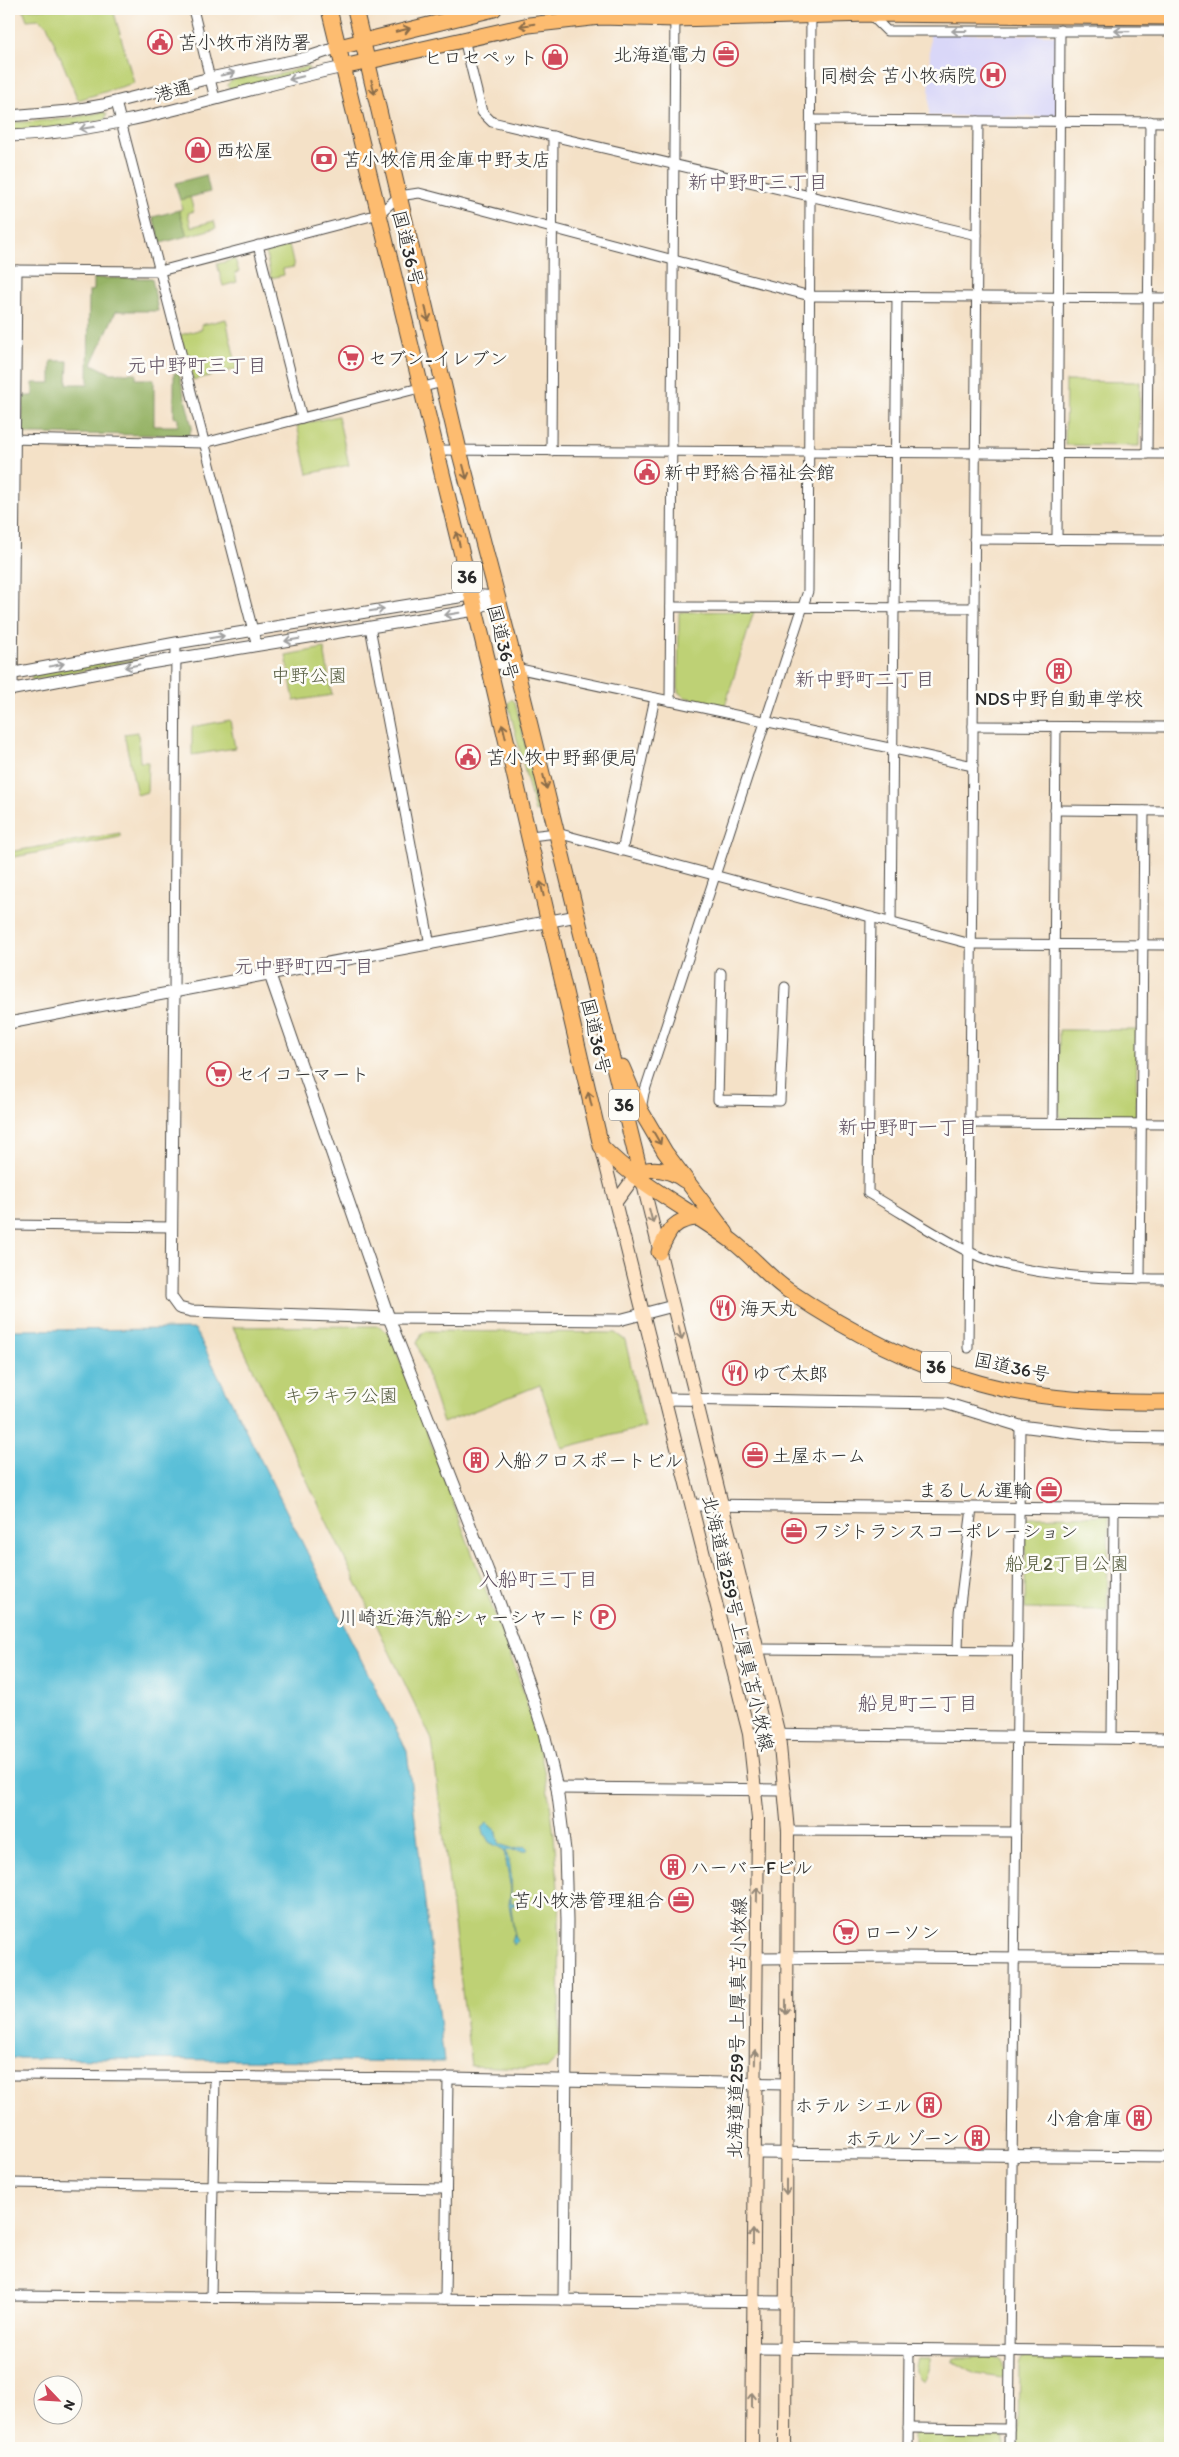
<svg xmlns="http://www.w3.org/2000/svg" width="1179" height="2457" font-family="Itim,'Klee One',sans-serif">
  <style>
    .built { fill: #d9d7f8 }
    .green { fill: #bed174; stroke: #747e50 }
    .forest { fill: #96b366; stroke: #606f48 }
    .water { fill: #5abfd8; stroke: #427582 }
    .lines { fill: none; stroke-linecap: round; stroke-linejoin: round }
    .minor-casing { stroke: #494642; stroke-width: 11 }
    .tertiary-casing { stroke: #494642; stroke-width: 13 }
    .secondary-casing { stroke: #494642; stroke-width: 14 }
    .trunk-casing { stroke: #494642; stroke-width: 17 }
    .minor { stroke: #fff; stroke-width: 9 }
    .tertiary { stroke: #fff; stroke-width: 11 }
    .secondary { stroke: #fee4c6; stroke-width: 12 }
    .trunk { stroke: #fdbc70; stroke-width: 15 }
    .oneway { stroke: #8a6c4a }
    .oneway2 { stroke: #a0a0a0 }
    .oneway3 { stroke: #948878 }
    .labels { text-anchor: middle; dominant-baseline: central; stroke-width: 5; stroke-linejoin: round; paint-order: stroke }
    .shield { fill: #fdfcf7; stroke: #6a6a68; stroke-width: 1 }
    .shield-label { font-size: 18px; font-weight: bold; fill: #2b2b2b }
    .poi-label { font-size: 19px; fill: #2b2b2b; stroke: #fdfcf7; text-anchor: start }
    .street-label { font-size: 19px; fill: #2b2b2b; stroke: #fdfcf7 }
    .park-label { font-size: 19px; fill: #575d41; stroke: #fdfcf7 }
    .neighbourhood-label { font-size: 20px; fill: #625364; stroke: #fdfcf7 }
  </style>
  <rect width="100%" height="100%" fill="#fdfcf7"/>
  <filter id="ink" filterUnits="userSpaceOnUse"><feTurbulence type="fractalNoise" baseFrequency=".02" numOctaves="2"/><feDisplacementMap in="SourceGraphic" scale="10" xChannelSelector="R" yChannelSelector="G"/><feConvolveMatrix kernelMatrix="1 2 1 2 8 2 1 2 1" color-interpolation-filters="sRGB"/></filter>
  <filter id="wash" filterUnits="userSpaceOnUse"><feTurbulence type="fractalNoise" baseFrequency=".0096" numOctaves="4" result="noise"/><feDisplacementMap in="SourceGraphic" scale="20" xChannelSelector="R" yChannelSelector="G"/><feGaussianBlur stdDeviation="1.12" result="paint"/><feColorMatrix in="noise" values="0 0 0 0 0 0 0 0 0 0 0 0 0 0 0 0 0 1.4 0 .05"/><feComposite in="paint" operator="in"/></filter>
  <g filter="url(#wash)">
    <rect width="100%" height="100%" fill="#f4e1c7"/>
    <path class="built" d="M930 33 1057 35V117L929 116Z"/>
    <g class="green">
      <path d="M23 9H113L134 83 78 100 47 25 39 19 27 20Z"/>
      <path d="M308 66 309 70 232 90 227 85C235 74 257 78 269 76 282 74 295 70 308 66Z"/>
      <path d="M103 112 107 114 105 120 67 126 9 131V123L66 119Z"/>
      <path d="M190 197 194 211 188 213 191 227 214 221 216 228 187 236 179 210 182 209 180 200Z"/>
      <path d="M289 245 294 267 283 269 284 275 271 278 266 254 270 249Z"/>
      <path d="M235 259 239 272 235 273 237 282 223 286 217 264Z"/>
      <path d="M226 319 237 369 193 380 180 335 202 329 201 325Z"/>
      <path d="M1066 381 1140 382 1139 446 1065 445Z"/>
      <path d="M338 416 349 465 308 474 297 425Z"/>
      <path d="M754 611 725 706 684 697 678 692 679 612Z"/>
      <path d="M324 648 332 695 294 701 286 655Z"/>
      <path d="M143 659 33 680 31 679 32 675 94 663Z"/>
      <path d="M512 699 515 702 534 780 538 811 535 812 508 703Z"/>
      <path d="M230 720 235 748 192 755V727Z"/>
      <path d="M138 732 140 762H148L147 792 137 795 124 734Z"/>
      <path d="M120 833V837L9 858V852Z"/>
      <path d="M1059 1030H1137L1136 1118H1059Z"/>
      <path d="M379 1326 390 1334 522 1687C531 1719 541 1752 547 1786 563 1875 559 1966 559 2056L547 2069 471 2066 432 1740 233 1327Z"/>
      <path d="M429 1331 615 1333 625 1340 645 1427 562 1448 540 1385 443 1423 417 1343 422 1333Z"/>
      <path d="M1109 1515 1107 1610 1025 1609 1026 1517Z"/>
      <path d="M1027 2356 1170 2357V2425L1165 2448H1018L1019 2365 1022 2358Z"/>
      <path d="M998 2357 1002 2360 1005 2375 1002 2378 975 2374 953 2361 954 2358Z"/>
      <path d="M918 2358H931L923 2380H919C914 2373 913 2366 918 2358Z"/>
      <path d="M914 2433 1004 2434V2448H914Z"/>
    </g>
    <g class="forest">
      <path d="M206 175 210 192 180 200 175 183Z"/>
      <path d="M179 210 187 236 161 243 153 217Z"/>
      <path d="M94 278H152L158 311H116L92 364 110 373H136V379H154V426H178V417H174V373H179L192 427 189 435 27 434 22 430 23 396H33V383H51V361H68L67 384H88L89 291 94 290Z"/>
    </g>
    <g class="water">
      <path d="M195 1329 407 1751 444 2062 9 2058V1330Z"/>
      <path d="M487 1823 497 1832 499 1844 514 1849 525 1846 528 1849 526 1851 506 1850C506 1855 509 1860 510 1866 512 1878 511 1890 511 1903H520L511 1906 514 1936 517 1941 514 1945 511 1941 514 1931 509 1904 511 1890 504 1850 489 1842 481 1828Z"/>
    </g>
  </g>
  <g filter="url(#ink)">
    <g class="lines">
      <defs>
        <g id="minor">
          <path d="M193 9 215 99"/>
          <path d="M870 14 887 31H1170"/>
          <path d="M464 39 482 112 492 122 977 235"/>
          <path d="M116 102 257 646"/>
          <path d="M811 120 1170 122"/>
          <path d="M258 245 302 418"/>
          <path d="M9 270 160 271 379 214 399 196 419 193 810 296 1170 298"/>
          <path d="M9 439 204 443 443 382"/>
          <path d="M436 450 1170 454"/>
          <path d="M551 451 553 136"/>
          <path d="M1147 454 1150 121"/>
          <path d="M974 539 1170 540"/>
          <path d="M1057 540 1060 30"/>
          <path d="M671 607 974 608"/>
          <path d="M370 627 430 945"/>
          <path d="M488 662 973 766"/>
          <path d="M13 690 17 270"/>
          <path d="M670 701 675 9"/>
          <path d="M973 726 1170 727"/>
          <path d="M1055 810 1170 811"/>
          <path d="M530 836 557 833 971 944 1170 945"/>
          <path d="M622 851 655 698"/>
          <path d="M871 917 868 1193C901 1212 933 1234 967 1251 1022 1278 1110 1279 1170 1279"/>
          <path d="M891 923 897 296"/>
          <path d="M721 973 718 1100 780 1101 785 987"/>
          <path d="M174 994 176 643"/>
          <path d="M641 1110 644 1093 808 591 811 11"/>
          <path d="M970 1123 1170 1124"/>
          <path d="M1053 1123 1056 727"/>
          <path d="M9 1225 172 1227"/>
          <path d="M1140 1279 1144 811"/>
          <path d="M968 1348 978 121"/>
          <path d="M759 1649 1018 1651"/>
          <path d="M958 1650 959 1613 972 1508"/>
          <path d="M1112 1738 1114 1510"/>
          <path d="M788 1831 1016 1832"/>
          <path d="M9 2075 448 2078 445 2299"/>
          <path d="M9 2183 446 2189"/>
          <path d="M9 2296 564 2300"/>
          <path d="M211 2297 215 2076"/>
          <path d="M908 2428 1009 2429"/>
          <path d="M908 2448 909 2350"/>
          <path d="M1009 2448 1020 1426"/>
        </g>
        <g id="tertiary">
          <path d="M9 116 69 111 103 105 210 78 306 58 339 47"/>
          <path d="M9 136C123 132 232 91 343 67"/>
          <path d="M9 674 176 643 471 595 497 597"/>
          <path d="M9 690 150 663 475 610 497 597"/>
          <path d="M270 975 389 1318 488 1571 528 1683 544 1733 557 1788 565 1850 567 1921 564 2300 785 2302"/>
          <path d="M174 994 171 1297 179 1308 191 1311 389 1318 619 1320 673 1306"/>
          <path d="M9 1023 577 916"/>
          <path d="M665 1399 945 1403 1020 1426 1109 1437 1170 1438"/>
          <path d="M692 1505 1170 1510"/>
          <path d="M749 1734 1170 1739"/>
          <path d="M557 1788 785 1790"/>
          <path d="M756 1958 902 1957 1170 1959"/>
          <path d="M448 2078 786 2084"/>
          <path d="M754 2153 1170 2157"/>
          <path d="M753 2348 1170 2352"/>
        </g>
        <g id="secondary">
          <path d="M601 1146 749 1734 758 1819 752 2448"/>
          <path d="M642 1180 779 1735 788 1831 785 2448"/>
          <path d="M616 1202 635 1176"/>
        </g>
        <g id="trunk">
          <path d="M329 9 488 662 601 1146C638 1185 689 1209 732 1241 752 1256 768 1277 789 1291 846 1330 912 1364 979 1383 1040 1400 1107 1403 1170 1402"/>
          <path d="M355 9 459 450 516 668 642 1180"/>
          <path d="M339 47 494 9"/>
          <path d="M343 67 529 25 600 17 675 19 870 14 1170 17"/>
          <path d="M622 1067 641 1111 665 1152 726 1233"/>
          <path d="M635 1176C650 1164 671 1170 684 1180"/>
          <path d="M659 1252C669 1230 673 1219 699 1218"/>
        </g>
      </defs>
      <use href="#minor" class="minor-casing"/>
      <use href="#tertiary" class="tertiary-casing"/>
      <use href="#secondary" class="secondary-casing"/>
      <use href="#trunk" class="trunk-casing"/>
      <use href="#minor" class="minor"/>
      <use href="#tertiary" class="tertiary"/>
      <use href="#secondary" class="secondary"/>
      <use href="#trunk" class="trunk"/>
    </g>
    <defs><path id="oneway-shaft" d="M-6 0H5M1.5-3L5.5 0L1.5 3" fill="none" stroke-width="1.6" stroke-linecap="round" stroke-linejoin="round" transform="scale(1.25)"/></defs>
    <g class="oneway">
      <use href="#oneway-shaft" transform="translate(527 25) rotate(170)"/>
      <use href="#oneway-shaft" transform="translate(403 30) rotate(-13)"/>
      <use href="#oneway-shaft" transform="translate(373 87) rotate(77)"/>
      <use href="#oneway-shaft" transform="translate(427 314) rotate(77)"/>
      <use href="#oneway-shaft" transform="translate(465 472) rotate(75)"/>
      <use href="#oneway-shaft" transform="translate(458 539) rotate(-104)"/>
      <use href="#oneway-shaft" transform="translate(504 731) rotate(-103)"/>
      <use href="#oneway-shaft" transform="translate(545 782) rotate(76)"/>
      <use href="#oneway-shaft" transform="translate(542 889) rotate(-103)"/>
      <use href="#oneway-shaft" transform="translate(590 1099) rotate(-103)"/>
      <use href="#oneway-shaft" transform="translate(657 1138) rotate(60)"/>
    </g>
    <g class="oneway2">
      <use href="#oneway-shaft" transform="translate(959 31) rotate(180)"/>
      <use href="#oneway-shaft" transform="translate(1122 31) rotate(-179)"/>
      <use href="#oneway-shaft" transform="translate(228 74) rotate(-12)"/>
      <use href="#oneway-shaft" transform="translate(296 78) rotate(166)"/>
      <use href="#oneway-shaft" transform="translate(87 128) rotate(171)"/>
      <use href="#oneway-shaft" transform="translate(377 610) rotate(-9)"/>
      <use href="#oneway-shaft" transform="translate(452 614) rotate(171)"/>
      <use href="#oneway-shaft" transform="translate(217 637) rotate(-9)"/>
      <use href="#oneway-shaft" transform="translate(292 640) rotate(171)"/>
      <use href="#oneway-shaft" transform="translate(57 665) rotate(-11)"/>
      <use href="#oneway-shaft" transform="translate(132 666) rotate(169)"/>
    </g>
    <g class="oneway3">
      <use href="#oneway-shaft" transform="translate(651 1216) rotate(76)"/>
      <use href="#oneway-shaft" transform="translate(680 1333) rotate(77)"/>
      <use href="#oneway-shaft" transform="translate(757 1895) rotate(-89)"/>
      <use href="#oneway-shaft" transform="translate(786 2007) rotate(90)"/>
      <use href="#oneway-shaft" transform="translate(755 2057) rotate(-89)"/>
      <use href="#oneway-shaft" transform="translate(786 2187) rotate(90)"/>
      <use href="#oneway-shaft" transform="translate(753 2237) rotate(-90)"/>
      <use href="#oneway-shaft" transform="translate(752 2400) rotate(-90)"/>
    </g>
  </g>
  <defs>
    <symbol id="civic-ring" viewBox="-11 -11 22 22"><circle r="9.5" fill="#fdfcf7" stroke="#d1495b" stroke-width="1.5"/><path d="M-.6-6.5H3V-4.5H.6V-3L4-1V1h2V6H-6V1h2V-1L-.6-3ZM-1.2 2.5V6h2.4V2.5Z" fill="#d1495b"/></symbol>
    <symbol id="office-ring" viewBox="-11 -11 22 22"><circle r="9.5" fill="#fdfcf7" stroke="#d1495b" stroke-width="1.5"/><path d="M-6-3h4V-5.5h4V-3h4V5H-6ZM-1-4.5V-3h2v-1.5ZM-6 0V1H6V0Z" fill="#d1495b"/></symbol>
    <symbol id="shop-ring" viewBox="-11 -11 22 22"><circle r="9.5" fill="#fdfcf7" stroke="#d1495b" stroke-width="1.5"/><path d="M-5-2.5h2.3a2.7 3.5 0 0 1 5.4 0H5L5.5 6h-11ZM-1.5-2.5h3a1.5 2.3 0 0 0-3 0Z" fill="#d1495b"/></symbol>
    <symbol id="hospital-ring" viewBox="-11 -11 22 22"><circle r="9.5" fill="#fdfcf7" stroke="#d1495b" stroke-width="1.5"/><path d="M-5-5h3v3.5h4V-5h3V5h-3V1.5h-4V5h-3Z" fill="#d1495b"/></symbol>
    <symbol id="bank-ring" viewBox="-11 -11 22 22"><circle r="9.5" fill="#fdfcf7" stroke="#d1495b" stroke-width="1.5"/><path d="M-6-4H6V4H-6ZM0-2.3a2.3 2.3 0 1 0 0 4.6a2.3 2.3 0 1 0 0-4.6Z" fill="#d1495b"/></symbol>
    <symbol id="supermarket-ring" viewBox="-11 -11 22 22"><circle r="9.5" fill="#fdfcf7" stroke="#d1495b" stroke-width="1.5"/><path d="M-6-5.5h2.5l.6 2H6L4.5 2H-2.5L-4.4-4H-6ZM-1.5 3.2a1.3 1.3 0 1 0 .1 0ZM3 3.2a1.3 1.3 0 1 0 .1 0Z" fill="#d1495b"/></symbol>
    <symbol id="building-ring" viewBox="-11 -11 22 22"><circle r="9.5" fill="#fdfcf7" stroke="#d1495b" stroke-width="1.5"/><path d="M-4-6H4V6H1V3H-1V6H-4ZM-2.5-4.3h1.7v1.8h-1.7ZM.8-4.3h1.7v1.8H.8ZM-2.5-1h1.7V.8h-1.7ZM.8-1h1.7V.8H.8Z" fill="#d1495b"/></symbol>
    <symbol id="restaurant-ring" viewBox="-11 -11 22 22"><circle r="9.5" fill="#fdfcf7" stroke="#d1495b" stroke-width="1.5"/><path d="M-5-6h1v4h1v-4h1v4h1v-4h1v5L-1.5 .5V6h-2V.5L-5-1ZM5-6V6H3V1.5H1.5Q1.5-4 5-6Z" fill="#d1495b"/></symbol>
    <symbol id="parking-ring" viewBox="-11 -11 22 22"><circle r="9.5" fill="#fdfcf7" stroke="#d1495b" stroke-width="1.5"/><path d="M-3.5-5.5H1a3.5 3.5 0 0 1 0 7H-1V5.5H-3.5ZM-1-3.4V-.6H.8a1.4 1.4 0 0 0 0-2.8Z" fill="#d1495b"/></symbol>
  </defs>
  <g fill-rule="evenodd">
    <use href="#civic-ring" x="146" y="28" width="28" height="28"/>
    <use href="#office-ring" x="712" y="40" width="28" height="28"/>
    <use href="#shop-ring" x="541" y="43" width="28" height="28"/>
    <use href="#hospital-ring" x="979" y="61" width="28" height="28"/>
    <use href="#shop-ring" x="184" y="136" width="28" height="28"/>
    <use href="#bank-ring" x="310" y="145" width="28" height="28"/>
    <use href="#supermarket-ring" x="337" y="344" width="28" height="28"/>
    <use href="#civic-ring" x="633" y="458" width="28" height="28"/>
    <use href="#building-ring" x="1045" y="657" width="28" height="28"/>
    <use href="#civic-ring" x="454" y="743" width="28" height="28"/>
    <use href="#supermarket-ring" x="205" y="1060" width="28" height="28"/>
    <use href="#restaurant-ring" x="709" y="1294" width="28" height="28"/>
    <use href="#restaurant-ring" x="721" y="1359" width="28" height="28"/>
    <use href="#office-ring" x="741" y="1441" width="28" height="28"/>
    <use href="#building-ring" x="462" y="1446" width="28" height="28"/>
    <use href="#office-ring" x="1035" y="1476" width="28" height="28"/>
    <use href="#office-ring" x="780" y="1517" width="28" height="28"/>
    <use href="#parking-ring" x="589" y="1603" width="28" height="28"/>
    <use href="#building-ring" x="659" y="1853" width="28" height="28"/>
    <use href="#office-ring" x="667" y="1886" width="28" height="28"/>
    <use href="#supermarket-ring" x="832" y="1918" width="28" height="28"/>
    <use href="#building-ring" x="915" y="2091" width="28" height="28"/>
    <use href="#building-ring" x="1125" y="2104" width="28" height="28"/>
    <use href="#building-ring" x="963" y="2124" width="28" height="28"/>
  </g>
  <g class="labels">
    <g class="shield">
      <rect x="452" y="561.5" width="30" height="31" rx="4"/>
      <rect x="609" y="1089.5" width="30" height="31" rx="4"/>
      <rect x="921" y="1351.5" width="30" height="31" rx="4"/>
    </g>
    <g class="shield-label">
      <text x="467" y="577">36</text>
      <text x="624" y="1105">36</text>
      <text x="936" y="1367">36</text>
    </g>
    <g class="poi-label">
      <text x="178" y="42">苫小牧市消防署</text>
      <text x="708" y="54" text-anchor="end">北海道電力</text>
      <text x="538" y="57" text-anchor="end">ヒロセペット</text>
      <text x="976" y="75" text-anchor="end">同樹会 苫小牧病院</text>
      <text x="216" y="150">西松屋</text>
      <text x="342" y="159">苫小牧信用金庫中野支店</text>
      <text x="368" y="358">セブン-イレブン</text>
      <text x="664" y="472">新中野総合福祉会館</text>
      <text x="1059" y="698" text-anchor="middle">NDS中野自動車学校</text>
      <text x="486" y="757">苫小牧中野郵便局</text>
      <text x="236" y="1074">セイコーマート</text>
      <text x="740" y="1308">海天丸</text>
      <text x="752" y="1373">ゆで太郎</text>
      <text x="772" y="1455">土屋ホーム</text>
      <text x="494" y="1460">入船クロスポートビル</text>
      <text x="1032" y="1490" text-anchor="end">まるしん運輸</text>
      <text x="812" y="1531">フジトランスコーポレーション</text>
      <text x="586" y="1617" text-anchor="end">川崎近海汽船シャーシヤード</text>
      <text x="690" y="1867">ハーバーFビル</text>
      <text x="664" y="1900" text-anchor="end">苫小牧港管理組合</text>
      <text x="864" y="1932">ローソン</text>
      <text x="912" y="2105" text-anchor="end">ホテル シエル</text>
      <text x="1122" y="2118" text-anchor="end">小倉倉庫</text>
      <text x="960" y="2138" text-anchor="end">ホテル ゾーン</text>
    </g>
    <g class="street-label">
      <text transform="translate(173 91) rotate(-14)">港通</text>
      <text transform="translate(408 248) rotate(76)">国道36号</text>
      <text transform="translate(503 642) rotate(76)">国道36号</text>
      <text transform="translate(596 1036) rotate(77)">国道36号</text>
      <text transform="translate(1012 1367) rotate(12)">国道36号</text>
      <text transform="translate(738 1623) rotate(77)">北海道道259号 上厚真苫小牧線</text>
      <text transform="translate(737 2028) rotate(-89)">北海道道259号 上厚真苫小牧線</text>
    </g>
    <g class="park-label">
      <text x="309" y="675">中野公園</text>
      <text x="341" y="1395">キラキラ公園</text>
      <text x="1067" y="1563">船見2丁目公園</text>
    </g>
    <g class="neighbourhood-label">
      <text x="758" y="182">新中野町三丁目</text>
      <text x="197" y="365">元中野町三丁目</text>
      <text x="865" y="679">新中野町二丁目</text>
      <text x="304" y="966">元中野町四丁目</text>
      <text x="908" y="1127">新中野町一丁目</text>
      <text x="538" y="1579">入船町三丁目</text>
      <text x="918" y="1703">船見町二丁目</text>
    </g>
  </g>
  <rect width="1179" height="2457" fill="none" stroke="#fdfcf7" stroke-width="30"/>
  <g transform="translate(58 2400) rotate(115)"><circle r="24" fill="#fdfcf7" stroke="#a9a8a5"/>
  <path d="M0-4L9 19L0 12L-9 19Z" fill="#d1495b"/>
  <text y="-8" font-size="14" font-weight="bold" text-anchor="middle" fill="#2b2b2b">N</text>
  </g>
</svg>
